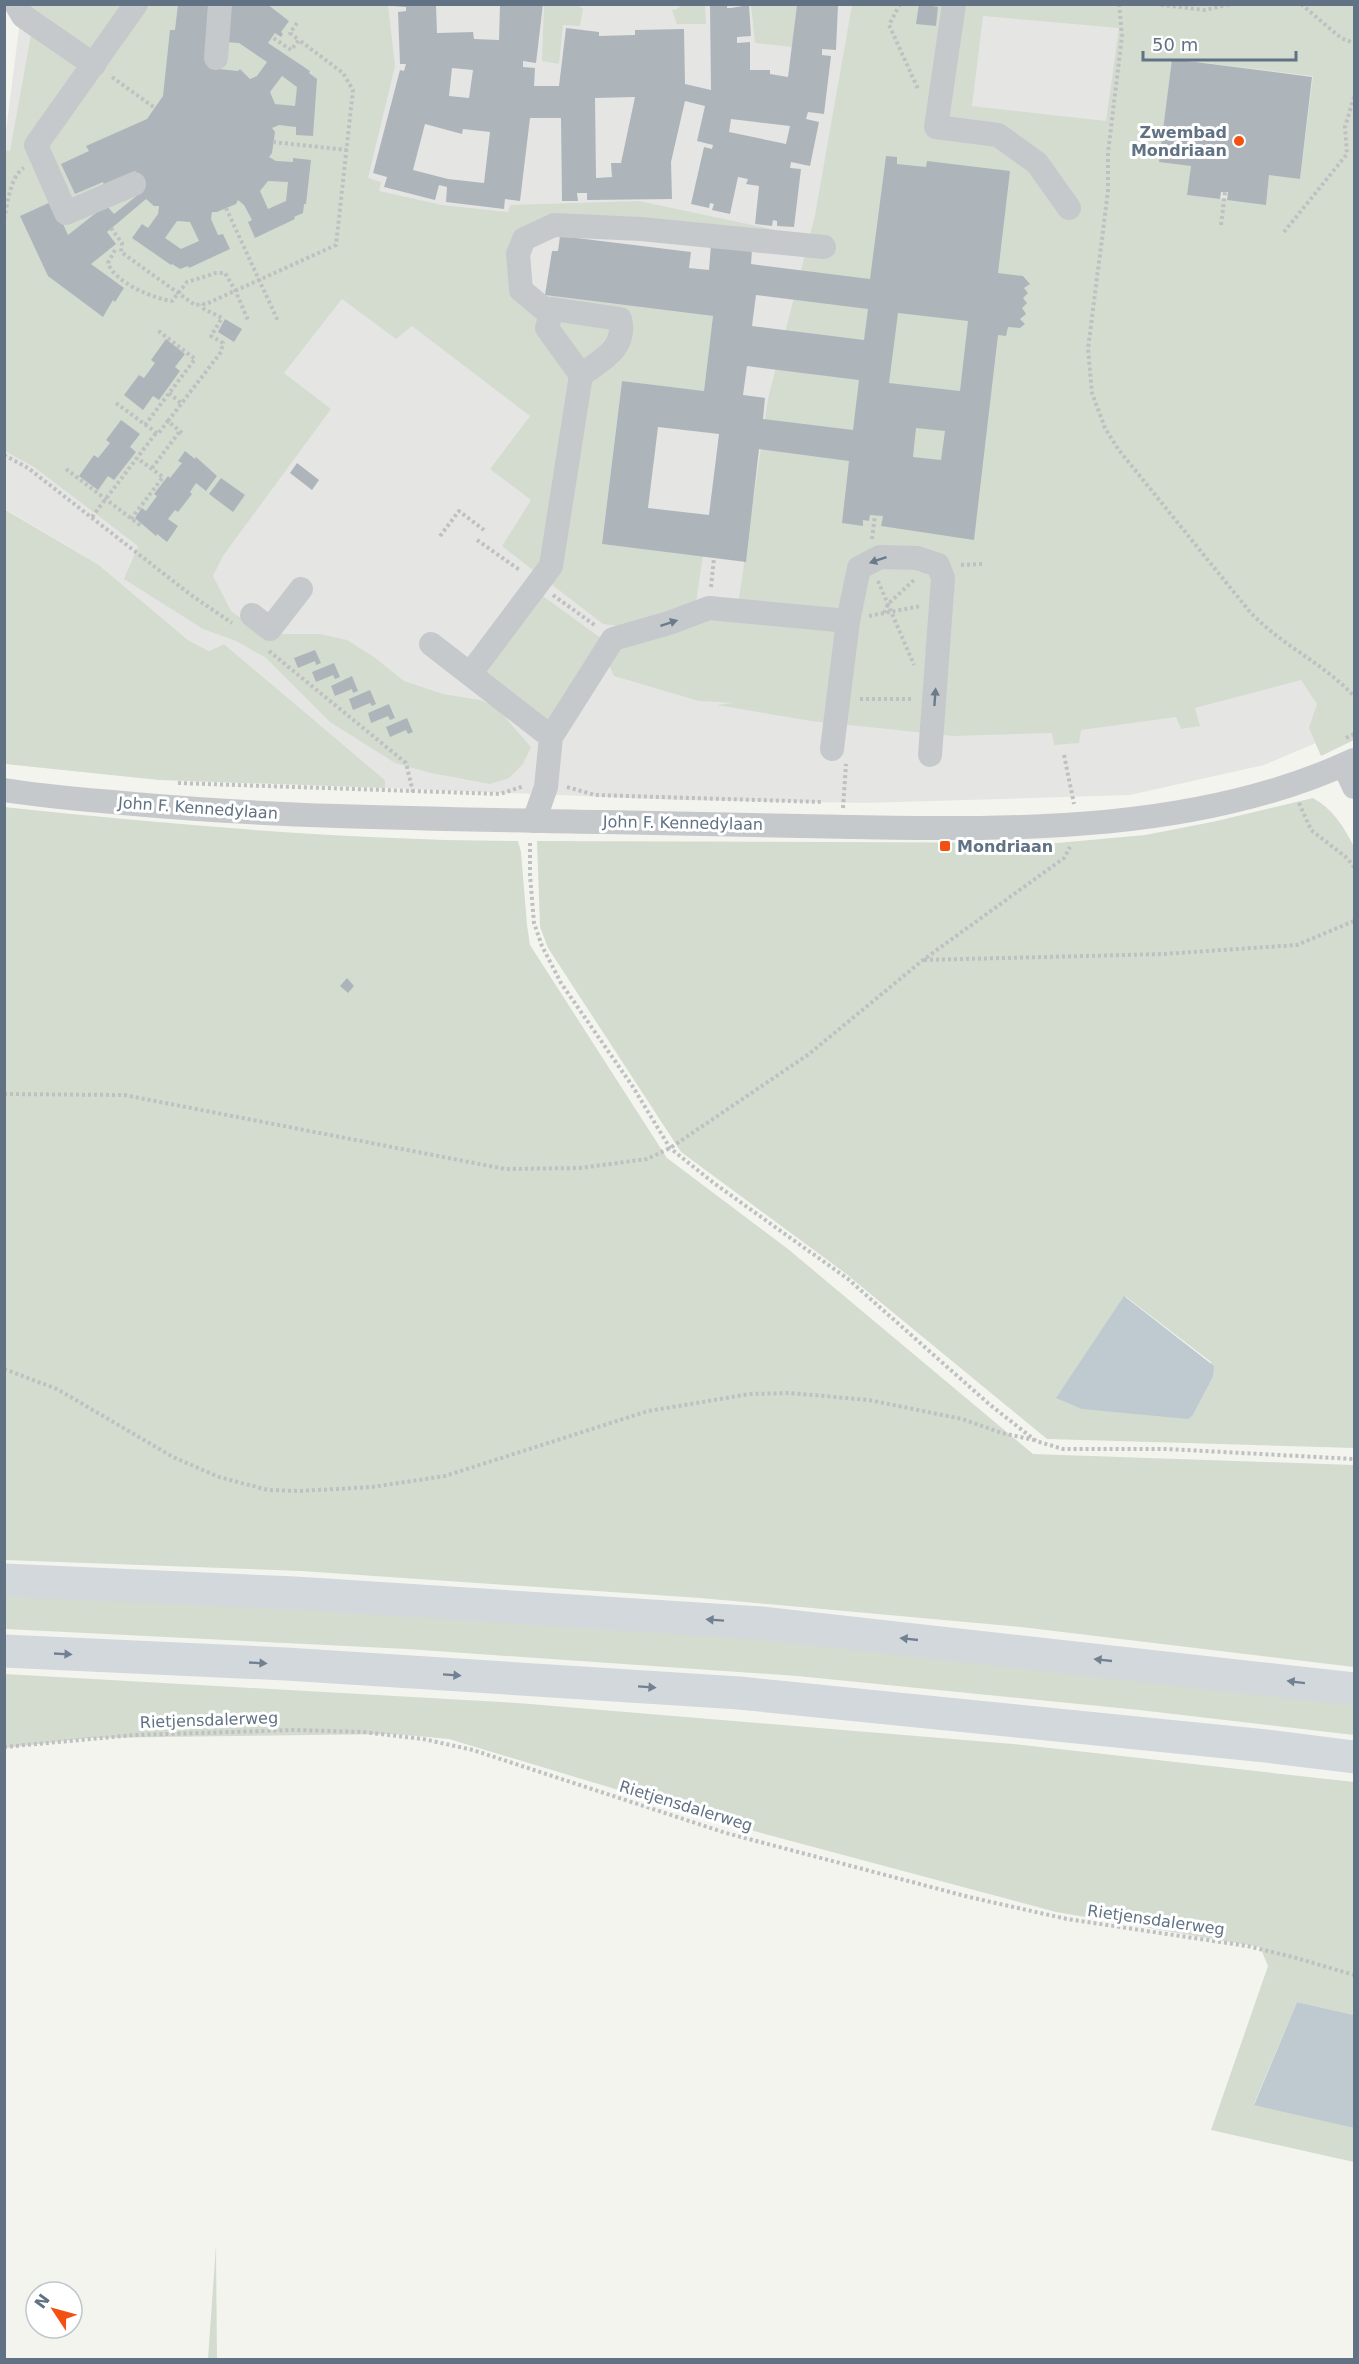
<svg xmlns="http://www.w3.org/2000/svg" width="1359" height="2364" font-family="'DejaVu Sans',sans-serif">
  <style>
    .built { fill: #e5e6e3 }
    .green { fill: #d4dcd0; fill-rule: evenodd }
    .water { fill: #becacf }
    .building { fill: #adb5bb; fill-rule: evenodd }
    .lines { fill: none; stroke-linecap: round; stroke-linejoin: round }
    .path { stroke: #bec0c2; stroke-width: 4; stroke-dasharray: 3 3; stroke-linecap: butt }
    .minor { stroke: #c6c9cc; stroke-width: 24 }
    .highway { stroke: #d2d8dc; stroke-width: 33 }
    .oneway { fill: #6a7b8b }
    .oneway2 { fill: #718191 }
    .poi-dot { fill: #f35011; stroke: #fff; stroke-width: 2 }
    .labels { text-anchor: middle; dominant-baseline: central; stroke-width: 6; stroke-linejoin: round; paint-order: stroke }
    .poi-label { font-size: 16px; font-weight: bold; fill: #607284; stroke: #fff; text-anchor: end }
    .street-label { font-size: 16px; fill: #607284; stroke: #fff }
  </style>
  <rect width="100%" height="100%" fill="#f4f4ef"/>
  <path class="built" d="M22 5H983L1118 27 1350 81 1354 727 1264 765 1130 795 866 803 680 800 385 788V780L224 644 209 651 188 640 99 565 5 509 4 146Z"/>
  <g class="green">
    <path d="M29 5H388L395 66 368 178 381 182 379 191 442 205 508 212 510 205 639 201 781 231 517 235 513 280 545 295 713 316 704 391 622 381 602 544 703 556 696 602 701 621 736 619 768 399 815 215 852 5H1354V740L1321 756 1309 728 1317 704 1301 680 1195 708 1200 726 1181 729 1176 717 1081 730 1079 743 1054 745 1052 733 954 736 811 721 717 705 732 703 699 701 614 676 610 667 611 650 636 628 603 624 502 546 531 500 490 469 530 416 412 326 396 339 342 299 284 373 331 409 223 556 213 576 231 611 262 634H320L347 640 374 657 404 681 443 694 480 700 496 707 531 747 523 764 509 778 490 784 431 773 395 763 330 722 266 658 236 641 203 629 124 579 138 546 34 467 5 451 4 150 10 151 35 12ZM983 16 1119 28 1106 121 972 106ZM1172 59 1313 76 1300 179 1269 175 1266 204 1188 195 1191 166Z"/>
    <path d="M544 5H578L583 9 580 26 563 25 559 64 542 61Z"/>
    <path d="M682 5H705L706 24H677L672 10 677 9Z"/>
    <path d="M751 5H797L792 47 755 43Z"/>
    <path d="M4 509 99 565 188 640 209 651 224 644 385 780V788L159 780 5 764Z"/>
    <path d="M540 594 605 641 548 720 482 673Z"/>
    <path d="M1313 798C1333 809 1344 827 1354 847V1448L1047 1439 845 1273 681 1152 548 948 540 927 537 841 1057 843 1145 835 1212 822ZM1125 1296 1211 1362 1213 1377 1193 1415Z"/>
    <path d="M4 807C175 825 346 840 518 841L521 852 527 925 530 945 667 1158 788 1249 1033 1454 1354 1465V1667L1021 1627 700 1598 301 1571 5 1560Z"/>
    <path d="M4 1594 559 1622 835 1645 1354 1704V1735L1139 1710 797 1676 407 1649 5 1629Z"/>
    <path d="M5 1674 518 1703 1013 1744 1354 1782V2015L1297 2002 1254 2104 1354 2128V2162L1211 2130 1268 1966 1260 1947 1056 1912 761 1833 449 1739 394 1734 88 1738 5 1748Z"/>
    <path d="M216 2245 217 2359H208Z"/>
  </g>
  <g class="water">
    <path d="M1124 1296 1214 1366 1213 1377 1193 1415 1188 1419 1082 1409 1056 1398Z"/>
    <path d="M1297 2002 1354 2015V2128L1254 2105Z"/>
  </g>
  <g class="building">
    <path d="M178 4H211L209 68 238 71 240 69 250 79 257 76 267 62 239 43 224 42 228 4H267L289 21 281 32 283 34 281 37 275 33 268 43 310 71 309 73 317 79 313 136 296 135V127L279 125 272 128 275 132 272 153 269 157 276 161 293 162V158L311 160 306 204H304L303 213 294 217 295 219 255 238 248 222 252 220 244 205 238 200 236 204 217 212H212L211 219 218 235 223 234 230 249 189 268 188 266 180 269 172 264 171 265 132 238 142 224 148 228 158 214 159 206H154L146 199 107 232 116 244 91 264 124 288 115 302 113 300 103 317 48 276 20 216 53 201 68 235 106 205 114 214 144 190 135 171 104 185 103 182 75 194 61 164 89 151 86 146 147 119 163 96 170 30H175ZM282 76 297 87 295 106 275 104 270 92ZM268 181 288 182 286 201 268 209 260 191ZM177 221 190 222 199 241 181 249 165 238Z"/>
    <path d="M500 4H543L536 63 523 61V67L535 68 534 86H559L566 28 599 32V36L635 35V30L684 29 685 84 711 90 710 5H727V8H731L749 5 751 36 737 37V43L750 42V70H770V74L788 77 797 5H838L836 50 822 49V55L831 56 824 114 808 112 806 119 819 122 810 166 791 162 790 168 801 169 794 227 777 226V221L773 220 772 226 755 224 759 186 746 184 748 179 738 177 730 214 712 210 714 204 710 203 709 208 691 204 704 147 712 149 713 145 697 141 705 106 685 101 671 162 672 199 587 200V193H577L578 201H562L561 118H530L520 201 505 199 504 209 446 202 447 187 439 185 435 200 384 187 387 177 373 173 400 70 404 71 406 64H400L398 12 406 11V7L393 6V5H436L437 33 473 32 474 39 499 40ZM452 68 473 70 469 98 449 96ZM635 97 621 163H611L612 177 596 178 595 98ZM731 119 790 126 786 144 729 132ZM425 124 462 134 463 129 490 132 484 183 448 179 413 170Z"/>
    <path d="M919 4 938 7 936 26 916 24Z"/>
    <path d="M1172 59 1312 77 1300 179 1269 175 1266 205 1227 200 1228 192H1221L1220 199 1187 195 1191 166 1159 162Z"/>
    <path d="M886 156 897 157V164L926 167 927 161 1010 171 998 273 1023 276 1030 284 1024 288 1028 293 1023 298 1027 303 1022 308 1026 314 1020 319 1025 324 1020 328 1008 327 1006 336 998 335 974 540 881 526 883 516 870 515 869 521 863 520V526L842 523 849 461 759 449 746 562 602 544 622 381 704 391 713 316 545 295 552 251H558L560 236 691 252 689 268 709 270 711 245 752 250 751 264 870 279ZM756 295 868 309 864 340 752 326ZM898 313 968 321 960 391 889 383ZM747 366 859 380 853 430 763 419 765 398 743 395ZM658 427 719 434 709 515 648 508ZM916 428 945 431 941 460 913 457Z"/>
    <path d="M225 319 242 329 234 342 218 332Z"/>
    <path d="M166 339 185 354 175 367 180 371 159 400 153 396 143 410 124 395 139 375 144 378 155 363 151 360Z"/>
    <path d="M121 420 140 434 130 447 136 452 114 480 108 476 98 490 79 476 94 455 98 458 110 443 106 440Z"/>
    <path d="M185 451 195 459 196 457 217 476 206 491 196 483 190 492 192 494 178 512 175 510 168 519 178 526 167 542 157 534 156 536 135 518 142 508 146 511 157 496 154 494 168 476 170 478 182 463 178 461Z"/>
    <path d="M297 463 319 480 312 490 290 473Z"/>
    <path d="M221 478 245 495 233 512 209 494Z"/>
    <path d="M315 650 321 663 316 665 315 661 298 668 294 658Z"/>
    <path d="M334 663 340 677 335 679 333 675 316 682 312 672Z"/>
    <path d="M352 676 358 691 353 693 352 689 335 696 331 686Z"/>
    <path d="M370 690 376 704 372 706 370 703 353 710 349 699Z"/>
    <path d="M389 704 395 718 390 720 388 716 371 723 368 713Z"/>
    <path d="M407 718 413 732 408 734 406 730 390 737 386 727Z"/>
    <path d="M347 978 354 986 348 993 340 986Z"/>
  </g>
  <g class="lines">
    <g class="path">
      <path d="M900 4 889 25 919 91"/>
      <path d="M1119 4 1122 36 1108 153V191L1088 349 1092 393 1105 428 1118 449 1250 612C1281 645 1323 663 1354 696"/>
      <path d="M1155 4 1205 10 1230 4"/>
      <path d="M1301 4 1341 38 1354 43"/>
      <path d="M297 23 290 33 299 40"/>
      <path d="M112 77 155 108"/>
      <path d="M273 142 347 150"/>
      <path d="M226 208 278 321"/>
      <path d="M4 219C8 203 10 176 24 168"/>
      <path d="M1221 225 1225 192"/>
      <path d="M111 228 122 243 121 252 195 305 206 304 336 245 353 90 343 73 299 40 291 50 272 37"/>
      <path d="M1284 232 1347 154 1345 127 1354 97"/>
      <path d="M115 250 108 263C114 282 154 299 172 301L187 282 216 273H225L235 290 248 320"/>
      <path d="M169 393 182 404"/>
      <path d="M116 403 158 434 168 421 182 433"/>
      <path d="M168 421 221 352 223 343 211 336 222 318 204 309 202 304"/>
      <path d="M145 425 195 359 156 329"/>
      <path d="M4 455 28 468 191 595 232 623"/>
      <path d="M152 468 180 431"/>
      <path d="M66 469 141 526"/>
      <path d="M92 517 156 433"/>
      <path d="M131 519 163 477 137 458"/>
      <path d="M440 536 459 511 484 530"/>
      <path d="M872 539 875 515"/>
      <path d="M477 540 521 571"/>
      <path d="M961 565 984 564"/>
      <path d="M878 581 914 665"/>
      <path d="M711 587 714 558"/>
      <path d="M553 595 596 626"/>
      <path d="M884 613 888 604 915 579"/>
      <path d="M869 616 921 606"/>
      <path d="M269 651 406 763 413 792"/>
      <path d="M860 699H913"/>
      <path d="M1346 738 1354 734"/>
      <path d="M1064 755 1074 804"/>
      <path d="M178 783 500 794 524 786"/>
      <path d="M567 787 595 795 822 802"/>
      <path d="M1299 803 1311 830 1347 858 1354 867"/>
      <path d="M843 808 846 764"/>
      <path d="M530 843V875L534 923 542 946 561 983 633 1087 670 1148 715 1184 848 1279 989 1404 1036 1441 1063 1449H1167L1354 1459"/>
      <path d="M924 960 1163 954 1297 945 1354 921"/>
      <path d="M4 1094 124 1095 505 1169 580 1168 647 1159 670 1148 809 1054 923 960 1064 858 1070 847"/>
      <path d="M4 1369 57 1389 173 1457 219 1477 268 1490 299 1491 372 1487 445 1476 648 1411 750 1394 789 1393 869 1400 962 1419 1002 1433 1034 1440"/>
      <path d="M4 1747 135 1735 295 1730 363 1732 423 1739 473 1750 726 1833 969 1897 1067 1919 1247 1946 1293 1957 1354 1975"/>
    </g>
    <g class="minor">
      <path d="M16 4 23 16 94 65"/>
      <path d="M954 4 936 127 998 135 1037 163 1069 208"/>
      <path d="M216 58 220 4"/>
      <path d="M134 184 66 213 36 145 136 4"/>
      <path d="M551 315 521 290 518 254 524 239 554 225 641 229 824 247"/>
      <path d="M252 615 270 629 301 589"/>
      <path d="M431 644 551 737"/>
      <path d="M470 674 551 566 581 375C602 360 627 348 620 319L552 309 547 328 581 375"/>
      <path d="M832 749 848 621 859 568 880 557 917 558 938 565 943 578 930 755"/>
      <path d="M1344 765 1354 787"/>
      <path d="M4 790C47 797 91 800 134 804 290 818 447 819 605 822 687 824 769 825 851 827 1019 830 1199 832 1354 760"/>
      <path d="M534 821 546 787 551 737 613 639 669 623 709 608 848 621"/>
    </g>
    <g class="highway">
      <path d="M4 1580 295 1593 761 1623 1354 1689"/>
      <path d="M4 1651 286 1664 739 1693 1266 1746 1354 1757"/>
    </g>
  </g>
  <defs><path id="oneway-solid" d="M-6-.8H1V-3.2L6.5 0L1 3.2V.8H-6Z" transform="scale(1.5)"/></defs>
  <g class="oneway">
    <use href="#oneway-solid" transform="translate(878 560) rotate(161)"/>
    <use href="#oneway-solid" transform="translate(669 623) rotate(-18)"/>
    <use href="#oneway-solid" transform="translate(935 697) rotate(-86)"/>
  </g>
  <g class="oneway2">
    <use href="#oneway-solid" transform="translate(715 1620) rotate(-176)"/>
    <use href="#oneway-solid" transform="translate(909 1639) rotate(-174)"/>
    <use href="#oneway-solid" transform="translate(63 1654) rotate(3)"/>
    <use href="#oneway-solid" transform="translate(1103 1660) rotate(-174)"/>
    <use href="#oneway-solid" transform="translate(258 1663) rotate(3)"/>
    <use href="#oneway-solid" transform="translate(452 1675) rotate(4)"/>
    <use href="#oneway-solid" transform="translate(1296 1682) rotate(-173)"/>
    <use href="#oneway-solid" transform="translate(647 1687) rotate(4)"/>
  </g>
  <g class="poi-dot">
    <circle cx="1239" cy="141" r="6"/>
    <rect x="939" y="840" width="12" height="12" rx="3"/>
  </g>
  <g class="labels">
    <g class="poi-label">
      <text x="1227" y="132">Zwembad<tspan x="1227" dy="18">Mondriaan</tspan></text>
      <text x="957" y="846" text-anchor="start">Mondriaan</text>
    </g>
    <g class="street-label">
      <text transform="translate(198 808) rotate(4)">John F. Kennedylaan</text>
      <text transform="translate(683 823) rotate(1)">John F. Kennedylaan</text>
      <text transform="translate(209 1720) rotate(-2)">Rietjensdalerweg</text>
      <text transform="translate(686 1806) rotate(17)">Rietjensdalerweg</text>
      <text transform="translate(1156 1920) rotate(8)">Rietjensdalerweg</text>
    </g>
  </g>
  <rect width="1359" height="2364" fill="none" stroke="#607284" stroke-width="12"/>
  <g transform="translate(54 2310) rotate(306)"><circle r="28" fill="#ffffff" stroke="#bfc7ce" stroke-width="1.5"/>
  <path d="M0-4.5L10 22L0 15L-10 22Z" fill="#f35011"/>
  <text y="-9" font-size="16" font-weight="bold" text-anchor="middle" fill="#607284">N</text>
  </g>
  <path d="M1143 51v9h153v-9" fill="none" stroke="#607284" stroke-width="3"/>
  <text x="1152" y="51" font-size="18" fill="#607284" stroke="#ffffff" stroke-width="4.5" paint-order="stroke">50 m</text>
</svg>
